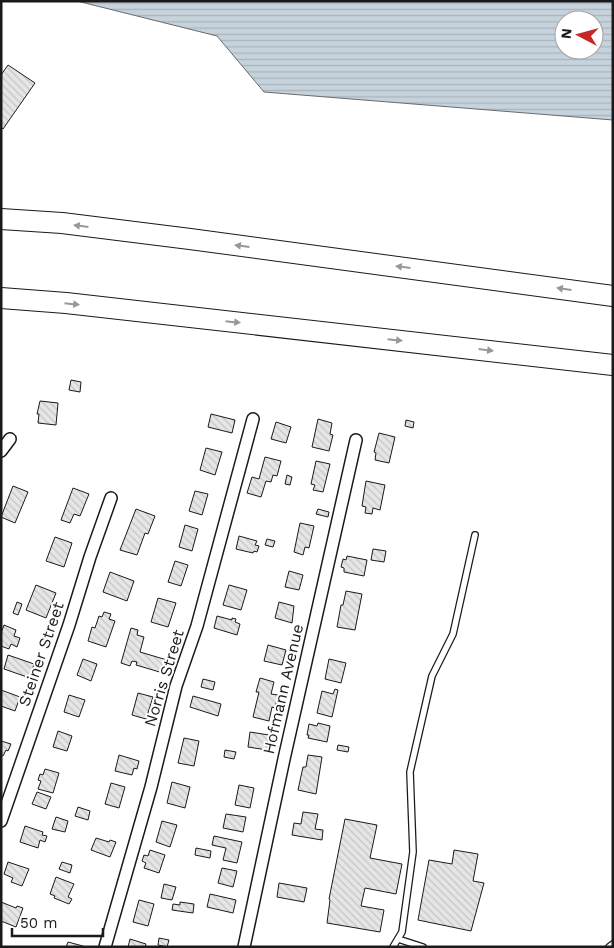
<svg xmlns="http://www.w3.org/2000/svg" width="614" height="948" font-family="'Work Sans',sans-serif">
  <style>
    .water { fill: url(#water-rules); stroke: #6a6a6a; fill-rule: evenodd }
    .building { fill: url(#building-back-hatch); stroke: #1a1a1a }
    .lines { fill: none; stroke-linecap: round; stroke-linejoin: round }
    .service-casing { stroke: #1a1a1a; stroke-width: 8 }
    .minor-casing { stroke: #1a1a1a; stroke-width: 14 }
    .motorway-casing { stroke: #1a1a1a; stroke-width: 22 }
    .service { stroke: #fff; stroke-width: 5.5 }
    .minor { stroke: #fff; stroke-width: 11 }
    .motorway { stroke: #fff; stroke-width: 20 }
    .oneway { fill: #989898 }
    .labels { text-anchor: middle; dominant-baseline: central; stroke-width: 4; stroke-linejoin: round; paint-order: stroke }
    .street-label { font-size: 16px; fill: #1a1a1a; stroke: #fff }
  </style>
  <defs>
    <pattern id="water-rules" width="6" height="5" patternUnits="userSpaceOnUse" patternTransform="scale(1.25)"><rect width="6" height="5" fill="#c6d2dc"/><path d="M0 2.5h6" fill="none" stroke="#aab4bc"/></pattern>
    <pattern id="building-back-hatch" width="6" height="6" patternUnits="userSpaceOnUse" patternTransform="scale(1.25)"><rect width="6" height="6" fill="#e6e6e6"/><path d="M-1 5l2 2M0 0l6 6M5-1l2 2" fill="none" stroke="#c5c5c5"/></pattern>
  </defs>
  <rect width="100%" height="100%" fill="#fff"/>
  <path class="water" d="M77 1H613V120L264 92 217 36ZM564 20H594V50H564Z"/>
  <g class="building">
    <path d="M8 65 35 83 3 129 1 127V75Z"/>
    <path d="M71 380 81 382 80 392 69 390Z"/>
    <path d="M40 401 58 403 56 425 38 423 39 414H37Z"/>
    <path d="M211 414 235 420 232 433 208 427Z"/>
    <path d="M318 419 332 423 330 434 333 435 329 451 312 447Z"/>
    <path d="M406 420 414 422 413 428 405 426Z"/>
    <path d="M276 422 291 427 286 443 271 439Z"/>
    <path d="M379 433 395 437 389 463 375 460 376 453 374 452Z"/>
    <path d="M206 448 222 452 215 475 200 470Z"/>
    <path d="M265 457 281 461 277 476 273 475 271 482 266 481 261 497 247 493 252 477 259 479Z"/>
    <path d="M316 461 330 464 323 492 313 490 315 485 311 484Z"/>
    <path d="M287 475 292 477 290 485 285 484Z"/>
    <path d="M366 481 385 485 380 510 373 508 372 514 365 513 366 507 362 506Z"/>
    <path d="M13 486 28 492 15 523 1 517Z"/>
    <path d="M73 488 89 494 80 516 74 514 70 523 61 520Z"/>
    <path d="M195 491 208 494 202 515 189 511Z"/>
    <path d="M136 509 155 516 148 534 145 533 137 555 120 550Z"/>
    <path d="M318 509 329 512 328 517 316 514Z"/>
    <path d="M300 523 314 526 309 548 305 547 303 555 294 552Z"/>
    <path d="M185 525 198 529 192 551 179 547Z"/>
    <path d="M239 536 257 541 255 545 259 546 257 552 254 551 253 553 236 549Z"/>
    <path d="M55 537 72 543 64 567 46 561Z"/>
    <path d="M267 539 275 541 273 547 265 545Z"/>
    <path d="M373 549 386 551 384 562 371 560Z"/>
    <path d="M347 556 367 560 364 576 344 572V568L341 567 343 559 346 560Z"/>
    <path d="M175 561 188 565 181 586 168 582Z"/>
    <path d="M289 571 303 575 299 590 285 587Z"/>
    <path d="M110 572 134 581 127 601 103 592Z"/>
    <path d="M36 585 56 593 46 618 26 610Z"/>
    <path d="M229 585 247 590 241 610 223 605Z"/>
    <path d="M346 591 362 594 355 630 337 627 341 605H343Z"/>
    <path d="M158 598 176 603 168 627 151 622Z"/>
    <path d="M17 602 22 604 18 615 13 613Z"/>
    <path d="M279 602 294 606 292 623 275 618Z"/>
    <path d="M104 612 111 614 109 619 115 621 106 647 88 641 92 627 95 628 99 616 102 617Z"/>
    <path d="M217 616 232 620V618L236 619 235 622 240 624 237 635 214 628Z"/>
    <path d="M4 625 16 630 14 636 20 638 17 647 11 644 9 649 1 646V633Z"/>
    <path d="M131 628 138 630 137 635 144 637 140 652 167 660 163 673 136 665 137 662 132 661 130 666 121 663Z"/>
    <path d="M268 645 286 650 282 665 264 661Z"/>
    <path d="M8 655 34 664 30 678 4 669Z"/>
    <path d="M83 659 97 664 91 681 77 675Z"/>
    <path d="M329 659 346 663 341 683 325 679Z"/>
    <path d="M260 678 274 682 271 694 278 695 275 708 272 707 269 721 253 717 259 692H256Z"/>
    <path d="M203 679 215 682 213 690 201 687Z"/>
    <path d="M335 689 338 690 332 717 317 713 322 691 333 694Z"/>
    <path d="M1 690 20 697 15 711 1 706Z"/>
    <path d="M138 693 153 697 146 719 132 715Z"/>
    <path d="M69 695 85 700 79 717 64 712Z"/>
    <path d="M193 696 221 704 218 716 190 707Z"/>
    <path d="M318 723 330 726 327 742 308 738 309 735H307L309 724 317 726Z"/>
    <path d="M58 731 72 736 67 751 53 747Z"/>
    <path d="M250 732 269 735 267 750 248 747Z"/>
    <path d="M184 738 199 741 194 766 178 763Z"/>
    <path d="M1 741 11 744 8 751 6 750 3 756 1 755Z"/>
    <path d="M338 745 349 747 348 752 337 750Z"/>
    <path d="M225 750 236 752 234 759 224 757Z"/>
    <path d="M119 755 139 761 137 769 134 768 132 775 115 771Z"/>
    <path d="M308 755 322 757 316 794 298 790 303 767H306Z"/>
    <path d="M45 769 59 773 53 793 38 789 41 781 38 780 40 774 43 775Z"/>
    <path d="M172 782 190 787 185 808 167 803Z"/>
    <path d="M111 783 125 787 119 808 105 804Z"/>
    <path d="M239 785 254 788 250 808 235 805Z"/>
    <path d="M37 792 51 797 46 809 32 804Z"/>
    <path d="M78 807 90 811 88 820 75 816Z"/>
    <path d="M303 812 318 814 315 829 323 830 322 840 292 835 294 823 301 824Z"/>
    <path d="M226 814 246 817 243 832 223 828Z"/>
    <path d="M56 817 68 821 65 832 52 829Z"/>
    <path d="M345 819 377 825 370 858 402 864 396 894 365 888 361 906 384 910 380 932 327 923 330 900 329 899Z"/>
    <path d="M162 821 177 825 170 847 156 842Z"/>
    <path d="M25 826 43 832 42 835 47 836 45 842 40 840 38 848 20 842Z"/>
    <path d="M214 836 242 842 237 863 223 860 226 848 212 845Z"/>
    <path d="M96 838 109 842 110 840 116 842 110 857 91 850Z"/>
    <path d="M196 848 211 851 210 858 195 855Z"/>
    <path d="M150 850 165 855 159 873 144 868 146 863 142 861 144 855 148 856Z"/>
    <path d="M454 850 478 854 473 881 484 883 471 931 418 920 429 860 452 864Z"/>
    <path d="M8 862 29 869 22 886 11 882 13 878 4 874Z"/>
    <path d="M62 862 72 865 70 873 59 869Z"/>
    <path d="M222 868 237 871 233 887 218 883Z"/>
    <path d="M56 877 74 884 68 897 72 899 69 904 54 898 55 896 50 894Z"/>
    <path d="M279 883 307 888 304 902 277 897Z"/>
    <path d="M164 884 176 887 172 900 161 898Z"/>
    <path d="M210 894 236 900 233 913 207 907Z"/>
    <path d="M139 900 154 904 148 926 133 922Z"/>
    <path d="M1 902 16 908 17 906 23 908 16 927 1 921Z"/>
    <path d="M180 902 194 904 193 913 172 910 173 904 180 905Z"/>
    <path d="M159 938 169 940 167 947 158 945Z"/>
    <path d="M130 939 146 944 145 947H128Z"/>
    <path d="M68 942 83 946V947H66Z"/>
  </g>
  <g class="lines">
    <defs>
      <g id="service">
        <path d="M398 939 423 947"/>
        <path d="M393 947 402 932 413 852 410 772 432 676 453 634 475 535"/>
        <path d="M609 947 613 944"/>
      </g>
      <g id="minor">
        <path d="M1 451 10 439"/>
        <path d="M1 821 69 625 90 557 111 498"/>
        <path d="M105 947 151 787 176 686 197 626 253 419"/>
        <path d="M244 947 284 759 356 440"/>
      </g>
      <g id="motorway">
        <path d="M1 219 62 223 190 239 613 296"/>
        <path d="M1 298 66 303 613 365"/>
      </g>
    </defs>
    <use href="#service" class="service-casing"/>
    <use href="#minor" class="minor-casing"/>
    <use href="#motorway" class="motorway-casing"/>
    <use href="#service" class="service"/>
    <use href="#minor" class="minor"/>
    <use href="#motorway" class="motorway"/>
  </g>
  <defs><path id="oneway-solid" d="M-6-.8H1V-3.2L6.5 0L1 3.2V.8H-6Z" transform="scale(1.25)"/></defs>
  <g class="oneway">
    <use href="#oneway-solid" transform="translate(81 226) rotate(-173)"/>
    <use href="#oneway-solid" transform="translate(242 246) rotate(-173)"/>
    <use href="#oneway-solid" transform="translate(403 267) rotate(-173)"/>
    <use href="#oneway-solid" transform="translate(564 289) rotate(-172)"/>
    <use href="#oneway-solid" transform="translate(72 304) rotate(6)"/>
    <use href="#oneway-solid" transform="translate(233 322) rotate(6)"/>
    <use href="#oneway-solid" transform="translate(395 340) rotate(6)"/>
    <use href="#oneway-solid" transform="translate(486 350) rotate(7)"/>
  </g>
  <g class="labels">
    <g class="street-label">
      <text transform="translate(41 654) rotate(-71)">Steiner Street</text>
      <text transform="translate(164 678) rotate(-73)">Norris Street</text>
      <text transform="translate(283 689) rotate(-77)">Hofmann Avenue</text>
    </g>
  </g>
  <rect width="614" height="948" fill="none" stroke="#1a1a1a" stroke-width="5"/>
  <g transform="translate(579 35) rotate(276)"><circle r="24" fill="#ffffff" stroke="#a3a3a3"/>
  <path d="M0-4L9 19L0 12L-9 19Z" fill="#c62828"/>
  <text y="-8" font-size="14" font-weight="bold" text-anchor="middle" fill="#1a1a1a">N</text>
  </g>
  <path d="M12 928v8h91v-8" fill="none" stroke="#1a1a1a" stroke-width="2.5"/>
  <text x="20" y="928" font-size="15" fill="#1a1a1a" stroke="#ffffff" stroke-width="4" paint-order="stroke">50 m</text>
</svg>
